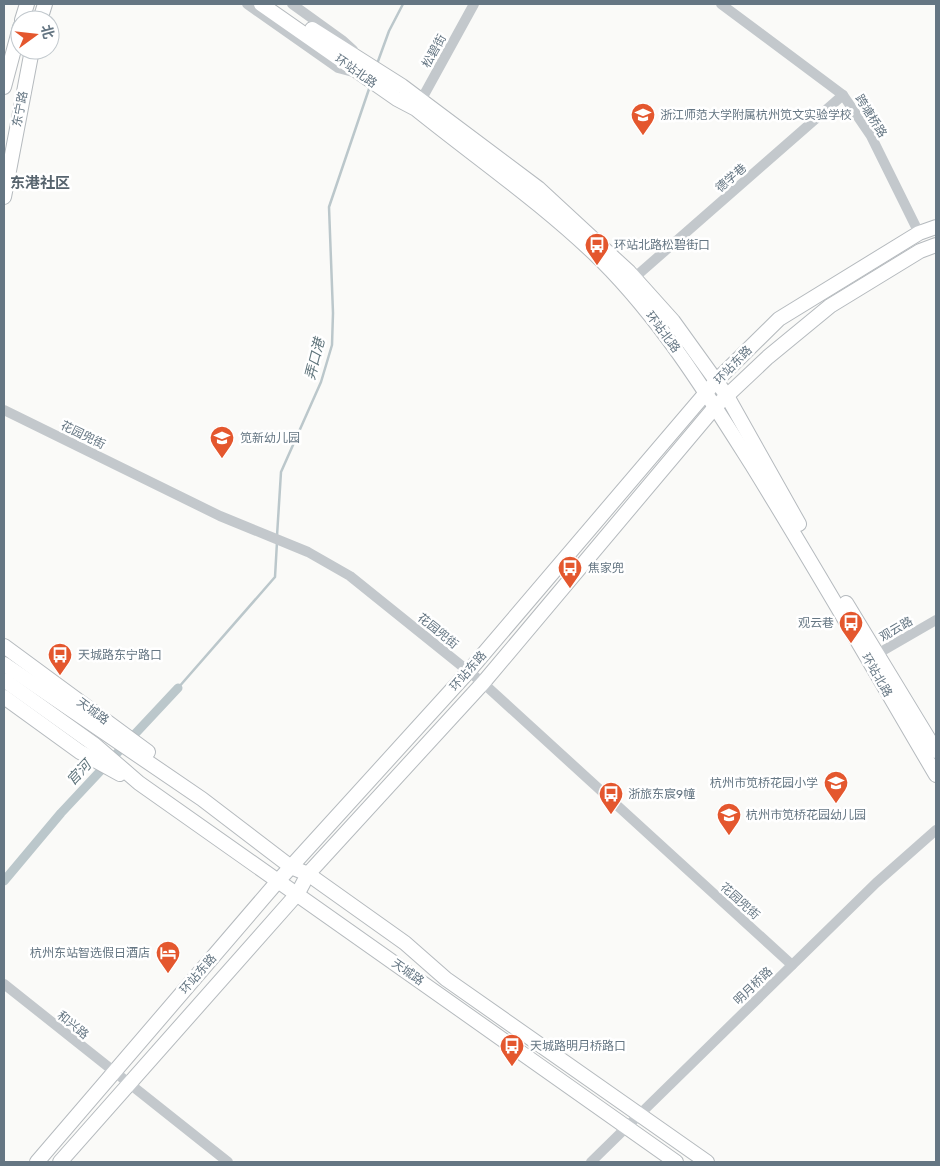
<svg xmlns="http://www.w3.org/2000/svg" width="940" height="1166" font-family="Rubik,'Noto Sans SC',sans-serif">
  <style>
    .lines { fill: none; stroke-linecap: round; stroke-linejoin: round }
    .stream { stroke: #bbc7cb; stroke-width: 2.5 }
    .canal { stroke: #bbc7cb; stroke-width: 9 }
    .major-casing { stroke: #b5babe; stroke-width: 16 }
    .minor { stroke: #c3c8cc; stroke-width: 10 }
    .major { stroke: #fff; stroke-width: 14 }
    .labels { text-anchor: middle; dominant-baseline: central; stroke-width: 5; stroke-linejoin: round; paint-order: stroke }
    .street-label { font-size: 12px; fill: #657683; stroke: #fff }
    .poi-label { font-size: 12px; fill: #657683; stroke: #fff; text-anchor: start }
    .water-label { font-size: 14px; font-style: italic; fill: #60757c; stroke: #fff }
    .quarter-label { font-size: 15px; font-weight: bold; fill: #57646e; stroke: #fff }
  </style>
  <rect width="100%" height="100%" fill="#fafaf8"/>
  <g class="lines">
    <g class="stream">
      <path d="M377 64 389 31 403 4"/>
      <path d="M277 536 281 472 321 382 332 345 333 313 329 207 370 86"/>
      <path d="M178 688 275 577 277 542"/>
    </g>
    <path class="canal" d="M4 881 61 813 178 688"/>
    <defs>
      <g id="major">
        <path d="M261 4 397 99 416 109C478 159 545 205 602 261 662 321 707 394 752 465 815 567 875 671 936 775"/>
        <path d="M22 20 27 4"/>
        <path d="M40 20 45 4"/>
        <path d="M312 29 402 86 538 188 629 272 673 321 727 396 799 524"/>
        <path d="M4 87 20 27"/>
        <path d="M4 197 32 50"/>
        <path d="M846 603 936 751"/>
        <path d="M4 646 148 752"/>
        <path d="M4 664 202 799 291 867 308 874 405 943 446 979 707 1162"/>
        <path d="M4 680 95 745 139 783 676 1162"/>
        <path d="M4 697 80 752 120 774"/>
        <path d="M37 1162 278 881 468 672 716 381 779 319 919 233 936 227"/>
        <path d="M60 1162 298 893 308 874 483 683 715 407 768 357 830 306 920 251 936 245"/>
      </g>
    </defs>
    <use href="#major" class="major-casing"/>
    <g class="minor">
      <path d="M247 4 338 68 353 72"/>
      <path d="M292 4 342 40 353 50"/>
      <path d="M721 4 843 95 871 136 919 233"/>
      <path d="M419 104 474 4"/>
      <path d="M634 278 843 95"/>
      <path d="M4 410 220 516 308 552 350 576 483 683 792 965"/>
      <path d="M872 657 936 620"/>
      <path d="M4 984 228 1162"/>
      <path d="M591 1162 876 883 936 830"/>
    </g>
    <use href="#major" class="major"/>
  </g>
  <defs>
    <symbol id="school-pin" viewBox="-11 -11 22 30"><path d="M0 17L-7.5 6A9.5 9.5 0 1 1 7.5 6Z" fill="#e4572e" stroke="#fff"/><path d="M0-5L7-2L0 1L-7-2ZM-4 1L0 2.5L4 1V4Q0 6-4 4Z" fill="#fff"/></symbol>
    <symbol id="bus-pin" viewBox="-11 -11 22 30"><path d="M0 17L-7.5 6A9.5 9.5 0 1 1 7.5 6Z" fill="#e4572e" stroke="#fff"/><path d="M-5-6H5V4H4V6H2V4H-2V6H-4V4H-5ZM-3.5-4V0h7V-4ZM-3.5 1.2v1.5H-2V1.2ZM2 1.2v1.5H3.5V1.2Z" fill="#fff"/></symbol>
    <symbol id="hotel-pin" viewBox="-11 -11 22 30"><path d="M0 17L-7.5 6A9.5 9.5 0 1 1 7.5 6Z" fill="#e4572e" stroke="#fff"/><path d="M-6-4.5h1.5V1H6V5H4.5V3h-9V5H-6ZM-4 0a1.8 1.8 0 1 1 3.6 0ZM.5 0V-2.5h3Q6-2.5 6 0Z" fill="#fff"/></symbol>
  </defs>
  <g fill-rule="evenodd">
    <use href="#school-pin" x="629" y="101" width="28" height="38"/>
    <use href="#bus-pin" x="583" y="231" width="28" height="38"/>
    <use href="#school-pin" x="208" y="424" width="28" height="38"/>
    <use href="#bus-pin" x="556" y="554" width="28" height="38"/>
    <use href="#bus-pin" x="837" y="609" width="28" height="38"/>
    <use href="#bus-pin" x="46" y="641" width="28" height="38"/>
    <use href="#school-pin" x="822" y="769" width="28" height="38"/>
    <use href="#bus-pin" x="597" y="780" width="28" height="38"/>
    <use href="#school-pin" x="715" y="801" width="28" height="38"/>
    <use href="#hotel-pin" x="154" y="939" width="28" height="38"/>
    <use href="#bus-pin" x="498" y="1032" width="28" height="38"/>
  </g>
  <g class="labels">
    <g class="street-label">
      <text transform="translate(434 51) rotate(-61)">松碧街</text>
      <text transform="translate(356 71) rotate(35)">环站北路</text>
      <text transform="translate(20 109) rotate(-79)">东宁路</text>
      <text transform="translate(871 116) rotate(58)">跨塘桥路</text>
      <text transform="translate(731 178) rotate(-41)">德学巷</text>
      <text transform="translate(663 332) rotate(53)">环站北路</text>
      <text transform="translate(733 365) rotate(-46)">环站东路</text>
      <text transform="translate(83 435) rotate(26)">花园兜街</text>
      <text transform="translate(896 629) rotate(-30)">观云路</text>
      <text transform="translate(438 631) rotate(39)">花园兜街</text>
      <text transform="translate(468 671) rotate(-49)">环站东路</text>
      <text transform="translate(877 675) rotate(60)">环站北路</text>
      <text transform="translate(93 711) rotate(36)">天城路</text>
      <text transform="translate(740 901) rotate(42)">花园兜街</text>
      <text transform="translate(408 972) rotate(35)">天城路</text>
      <text transform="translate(198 974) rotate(-49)">环站东路</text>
      <text transform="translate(753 986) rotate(-44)">明月桥路</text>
      <text transform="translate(73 1025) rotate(39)">和兴路</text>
    </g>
    <g class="poi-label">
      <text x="660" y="115">浙江师范大学附属杭州笕文实验学校</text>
      <text x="614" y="245">环站北路松碧街口</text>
      <text x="240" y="438">笕新幼儿园</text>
      <text x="588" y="568">焦家兜</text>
      <text x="834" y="623" text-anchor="end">观云巷</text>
      <text x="78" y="655">天城路东宁路口</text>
      <text x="818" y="783" text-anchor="end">杭州市笕桥花园小学</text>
      <text x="628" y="794">浙旅东宸9幢</text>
      <text x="746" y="815">杭州市笕桥花园幼儿园</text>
      <text x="150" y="953" text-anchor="end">杭州东站智选假日酒店</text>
      <text x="530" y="1046">天城路明月桥路口</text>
    </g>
    <g class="water-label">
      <text transform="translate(315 359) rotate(-76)">弄口港</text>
      <text transform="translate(79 773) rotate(-47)">官河</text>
    </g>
    <g class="quarter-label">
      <text x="40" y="183">东港社区</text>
    </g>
  </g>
  <rect width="940" height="1166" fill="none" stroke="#657683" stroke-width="10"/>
  <g transform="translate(35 35) rotate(75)"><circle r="24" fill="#ffffff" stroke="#c1c8cd"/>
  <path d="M0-4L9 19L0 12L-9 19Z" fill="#e4572e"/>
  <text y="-8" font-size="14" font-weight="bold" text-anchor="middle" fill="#657683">北</text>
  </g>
</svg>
